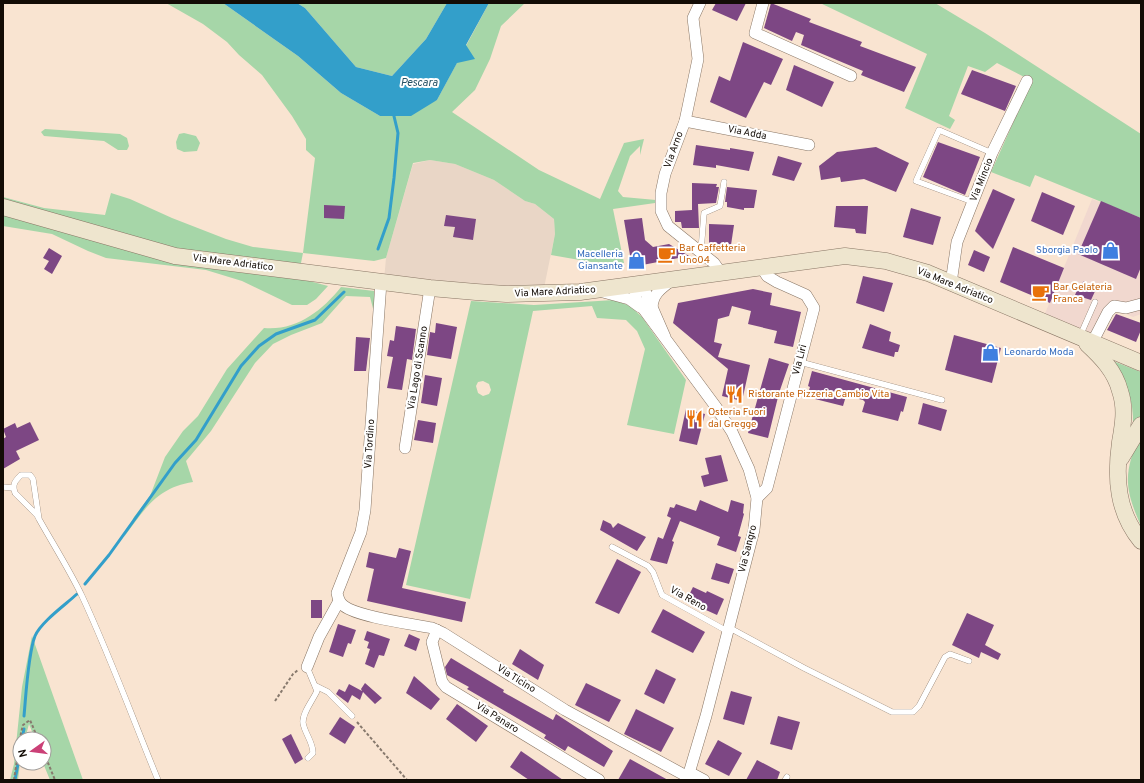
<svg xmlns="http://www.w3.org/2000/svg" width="1144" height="783" font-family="Overpass,sans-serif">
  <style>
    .commercial { fill: #f1d8cf }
    .industrial { fill: #e9d6c6 }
    .green { fill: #a6d6a8; fill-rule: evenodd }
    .water { fill: #339fca }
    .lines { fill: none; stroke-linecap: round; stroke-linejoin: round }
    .stream { stroke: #339fca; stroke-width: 3 }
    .building { fill: #7d4784 }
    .lane-casing { stroke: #887564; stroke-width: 6 }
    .street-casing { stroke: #887564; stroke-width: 12 }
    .secondary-casing { stroke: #887564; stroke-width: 17 }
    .path { stroke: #87796d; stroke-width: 2; stroke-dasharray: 3 2; stroke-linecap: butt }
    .lane { stroke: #fff; stroke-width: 5.5 }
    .street { stroke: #fff; stroke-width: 11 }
    .secondary { stroke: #eee5ce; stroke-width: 16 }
    .labels { text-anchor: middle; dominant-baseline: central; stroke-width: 4; stroke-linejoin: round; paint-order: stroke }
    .street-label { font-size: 10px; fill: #130c06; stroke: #fff }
    .food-label { font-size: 10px; fill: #c56008; stroke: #fff; text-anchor: start }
    .shop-label { font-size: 10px; fill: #366cbe; stroke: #fff; text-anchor: end }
    .water-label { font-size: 11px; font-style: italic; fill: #265164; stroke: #fff }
  </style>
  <rect width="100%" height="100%" fill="#f9e4d1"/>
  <path class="commercial" d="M1092 199 1141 218V314L1133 317 1114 309 1101 340 1044 316Z"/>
  <path class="industrial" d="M430 160 455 164 494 180 525 201 535 204 554 219 555 234 544 288 384 280 386 258 413 164Z"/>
  <g class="green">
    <path d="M166 3H223L298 56 341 93 380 116 437 100 489 3H525L501 26 490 59 475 90 452 112 539 170 600 199 624 143 644 139 640 155V146L630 156 618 191 623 197 656 200 655 203 613 209 624 263 591 262 551 255 555 234 554 219 535 204 525 201 494 180 455 164 430 160 413 163 386 258 374 261 303 253 298 278 328 286 316 299 307 305H292L242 281 206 270 106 258 88 251 52 234 3 226V197L44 208 105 215 111 193 130 199 172 218 226 239 253 247 303 253 315 158 306 150V139L292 116 262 75 239 55 227 42 203 24Z"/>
    <path d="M297 3H447L426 39 392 76 356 67 305 8Z"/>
    <path d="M820 3H935L985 33 1141 134V218L1035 175 1030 187 991 172 1032 81 997 63 985 72 968 66 949 116 955 120 950 129 905 108 927 54Z"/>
    <path d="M45 129 120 134 127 138 129 146 127 150H118L104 141 44 136 41 132Z"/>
    <path d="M184 133 196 136 200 143 197 151 184 152 177 149 176 142 179 134Z"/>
    <path d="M341 287 374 291 375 316 370 297 346 296 322 323 291 335 273 344 255 363 211 431 186 461 193 482C156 488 145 509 124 537L134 517 150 496 165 457 183 431 198 416 227 369 264 328C296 331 322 311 341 287Z"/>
    <path d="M614 300 630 306 642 317 686 380 674 434 627 425 645 349 637 331 626 320 597 318 592 306 533 311 470 599 406 585 471 301 534 305ZM483 381 489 384 491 390 489 394 483 396 478 393 476 386 478 382Z"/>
    <path d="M1113 361 1141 372V419L1133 425C1134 400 1126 382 1113 361Z"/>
    <path d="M1141 434V526C1124 488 1123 472 1141 434Z"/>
    <path d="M32 636 83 780H50L43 763 44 739H35L29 724 25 739H20V763L18 780H10L14 764 22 687Z"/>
  </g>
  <path class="water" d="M223 3H297L305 8 356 67 392 76 426 39 447 3H489L466 45 475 59 457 63 437 100 411 116H380L341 93 298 56Z"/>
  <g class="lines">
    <g class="stream">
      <path d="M378 249 389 218 394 178 398 133 393 112"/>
      <path d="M85 584 109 555 175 463 196 440 241 366 259 346 276 334 315 320 344 292"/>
      <path d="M24 716C26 695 28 654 35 636 41 622 65 605 77 594"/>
      <path d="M22 739 24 729"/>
      <path d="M15 780 20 753"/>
    </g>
  </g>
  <g class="building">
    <path d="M716 3H746L737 21 712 10Z"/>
    <path d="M771 3 811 19 809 22 862 42 860 46 916 67 904 92 861 75 863 71 801 45 804 35 796 32 792 41 764 28Z"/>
    <path d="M743 42 783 59 771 85 764 82 746 118 710 102 719 76 730 81Z"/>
    <path d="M794 65 834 82 822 107 786 90Z"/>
    <path d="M972 70 1016 86 1005 111 961 94Z"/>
    <path d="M938 142 980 157 965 195 923 177Z"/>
    <path d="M696 145 730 150V148L754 152 749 171 716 165V168L693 165Z"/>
    <path d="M876 147 909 163 896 192 864 179 841 182 840 177 821 180 819 166 837 152Z"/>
    <path d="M778 156 802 163 794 181 772 175Z"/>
    <path d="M692 183 717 184 716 187H719L716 203 698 204 699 228H682L681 222H675V211L692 210Z"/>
    <path d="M727 187 757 190 754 208H744V210L727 207V202H725Z"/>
    <path d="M993 189 1015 199 993 249 975 231Z"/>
    <path d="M1042 192 1075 206 1063 235 1031 221Z"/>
    <path d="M1101 201 1141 218V267L1136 279 1078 254Z"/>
    <path d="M324 205 345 206 344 219 324 218Z"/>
    <path d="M836 206H868L866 234 856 233 855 229 834 227Z"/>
    <path d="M911 208 941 217 933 245 903 237Z"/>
    <path d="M446 215 476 219 473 240 453 237 455 227 444 226Z"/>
    <path d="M642 218 645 240 653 247 669 244 689 256 632 267 624 220Z"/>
    <path d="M709 224 734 225 731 245 709 247Z"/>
    <path d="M1013 247 1064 268 1050 303 1000 282Z"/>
    <path d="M49 248 62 256 52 274 44 269 49 261 43 258Z"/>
    <path d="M974 250 990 257 984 272 968 265Z"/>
    <path d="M863 276 893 283 884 312 856 303Z"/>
    <path d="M1084 281 1088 284 1097 287 1091 300 1075 295 1078 288Z"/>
    <path d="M753 289 772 293 770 305 801 312 793 347 774 343 777 331 748 324 751 311 732 306 729 316 718 319 714 342 722 344 718 357 750 365 742 401 722 396 728 369 673 323 678 303Z"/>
    <path d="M1116 314 1141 323V330L1136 342 1107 330Z"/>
    <path d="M436 323 457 327 451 359 427 355 430 332 435 333Z"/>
    <path d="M870 324 891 332 889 341 900 345 898 352H895L894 357 862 348Z"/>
    <path d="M396 326 416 329 412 360 407 359 402 390 387 388 393 357 387 356 390 340 394 341Z"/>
    <path d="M954 335 1001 348 992 383 945 370Z"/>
    <path d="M356 337 370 338 366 371H354Z"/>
    <path d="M769 358 789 364 779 393 768 438 748 433Z"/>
    <path d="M812 371 907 397 903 412 901 411 898 421 862 412 865 402 863 400 846 396 843 406 807 397 810 387 808 386Z"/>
    <path d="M425 375 442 378 437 406 421 403Z"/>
    <path d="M923 403 947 410 941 431 918 424Z"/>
    <path d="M686 409 705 414 697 445 679 441Z"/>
    <path d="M418 420 436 423 433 443 414 440Z"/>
    <path d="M30 422 39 440 16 451 20 459 3 469V439L6 437 3 429 15 423 17 428Z"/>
    <path d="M721 455 728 481 704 487 701 476 709 474 705 458Z"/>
    <path d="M700 500 728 512 731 500 744 504 743 513 744 514 738 536 741 537 736 552 717 545 720 537 680 521 672 541 674 542 667 564 650 560 658 537 663 539 671 518 667 516 670 507 674 508 676 504 696 511Z"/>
    <path d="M603 520 611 524 613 528 618 523 646 537 637 551 600 530Z"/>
    <path d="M399 548 411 551 402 588 466 602 462 622 367 601 374 569 366 567 369 552 396 558Z"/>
    <path d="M617 559 641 572 619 614 595 603Z"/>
    <path d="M716 563 734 569 729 584 711 579Z"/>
    <path d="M693 587 706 593 707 591 724 599 717 615 686 601Z"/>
    <rect x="311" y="600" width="11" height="18"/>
    <path d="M663 609 705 632 693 653 651 632Z"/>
    <path d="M967 613 994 625 985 645 1001 654 998 660 981 652 979 658 952 645Z"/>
    <path d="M338 624 356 630 351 644 348 643 343 657 329 652Z"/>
    <path d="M367 631 390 639 384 656 379 655 374 668 365 664 370 649 367 648 369 642 364 640Z"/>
    <path d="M409 634 420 639 416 651 404 646Z"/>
    <path d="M520 649 544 665 538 680 512 664Z"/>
    <path d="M451 658 504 690 503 692 553 720 556 714 613 751 604 767 568 746 565 751 544 738 546 735 467 689 469 687 447 675 445 667Z"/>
    <path d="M656 669 676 679 664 704 644 694Z"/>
    <path d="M414 676 440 699 431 710 406 693Z"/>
    <path d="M365 683 382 698 375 704 363 692 360 700 352 695 348 703 336 694 339 689 345 692 349 684 362 691 361 689Z"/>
    <path d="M586 683 621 700 609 722 575 705Z"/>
    <path d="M731 691 752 697 744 725 723 719Z"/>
    <path d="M457 704 488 726 476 742 446 719Z"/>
    <path d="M636 709 674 728 661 752 624 734Z"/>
    <path d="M778 716 800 722 792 750 770 744Z"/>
    <path d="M340 717 355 727 345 744 329 734Z"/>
    <path d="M291 734 303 759 295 764 282 739Z"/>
    <path d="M718 740 742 753 729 776 705 764Z"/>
    <path d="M521 751 563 780H529L510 767Z"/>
    <path d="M630 759 668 780H618Z"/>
    <path d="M757 760 780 772 777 780H746Z"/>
  </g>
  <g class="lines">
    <defs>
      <g id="lane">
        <path d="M973 202 916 181 939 130 992 153"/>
        <path d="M701 251 704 213 720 206 724 182"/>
        <path d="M1080 336 1095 302"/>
        <path d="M800 362 942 400"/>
        <path d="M3 487 13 488"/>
        <path d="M39 519 33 479 30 475H21C15 481 12 484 15 493L37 515 39 519C53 544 69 569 82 596 110 656 133 719 158 780"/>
        <path d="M612 547 648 566 653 572 662 595 727 631"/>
        <path d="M728 627 804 668 892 712H913L919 706 945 657 950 654 969 661"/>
        <path d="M307 667 317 691C313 700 302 713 303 723 305 734 313 742 313 753L308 758"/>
        <path d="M316 686 328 692 352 716"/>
        <path d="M785 780 787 777"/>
      </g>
      <g id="street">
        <path d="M700 3 693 18 698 59 685 121 665 174 661 193V211L668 226 714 263 721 273"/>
        <path d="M763 3 755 33 851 76"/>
        <path d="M685 121 809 145"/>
        <path d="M381 282 365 510 361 532 337 593C338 598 339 603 344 606 358 617 412 624 432 628L443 633 565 710 688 777"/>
        <path d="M951 283 957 242 992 153 1027 81"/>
        <path d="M603 292 629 299 640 307"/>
        <path d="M652 307C653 293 662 288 672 280"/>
        <path d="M665 337 645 291 634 285 636 299 716 407 732 432 749 469 757 498 754 530 706 716 687 780"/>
        <path d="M1092 343 1108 312 1114 306 1126 308 1141 304"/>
        <path d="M405 448 430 288"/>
        <path d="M757 498 767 488 814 308 806 295 777 282 767 276 761 267"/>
        <path d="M437 630 432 642 442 682 446 687 599 780"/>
        <path d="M307 667 319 637 339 601"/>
        <path d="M689 772 704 780"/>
      </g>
      <g id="secondary">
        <path d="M3 207 175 256 430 288 476 292 506 294 580 292 845 256 886 261 928 273 1141 363"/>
        <path d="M1087 344C1101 357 1115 371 1120 391 1126 408 1123 425 1120 442 1115 478 1117 512 1141 541"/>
        <path d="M1121 458 1141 425"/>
      </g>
    </defs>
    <use href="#lane" class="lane-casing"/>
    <use href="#street" class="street-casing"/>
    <use href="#secondary" class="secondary-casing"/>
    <g class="path">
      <path d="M275 701 293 674 298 670"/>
      <path d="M357 722 407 780"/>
      <path d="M44 753 55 780"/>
      <path d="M14 780 21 733 23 725 30 720 38 739"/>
    </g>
    <use href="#lane" class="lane"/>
    <use href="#street" class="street"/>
    <use href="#secondary" class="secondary"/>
  </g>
  <defs>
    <symbol id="shop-bare" viewBox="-9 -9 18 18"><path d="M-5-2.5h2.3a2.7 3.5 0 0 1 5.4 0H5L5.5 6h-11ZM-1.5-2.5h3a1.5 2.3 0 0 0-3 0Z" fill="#3f7fe0" stroke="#fff" stroke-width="2.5" paint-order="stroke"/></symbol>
    <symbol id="cafe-bare" viewBox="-9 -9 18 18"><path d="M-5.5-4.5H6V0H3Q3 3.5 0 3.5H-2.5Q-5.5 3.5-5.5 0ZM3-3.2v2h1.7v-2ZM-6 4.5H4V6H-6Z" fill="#e8710a" stroke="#fff" stroke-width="2.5" paint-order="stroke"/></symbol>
    <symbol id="restaurant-bare" viewBox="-9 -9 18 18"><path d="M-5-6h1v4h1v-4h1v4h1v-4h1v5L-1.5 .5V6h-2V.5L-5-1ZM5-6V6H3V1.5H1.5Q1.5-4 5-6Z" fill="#e8710a" stroke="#fff" stroke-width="2.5" paint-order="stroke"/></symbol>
  </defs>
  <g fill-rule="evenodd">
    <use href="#shop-bare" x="1098" y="238" width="25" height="25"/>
    <use href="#cafe-bare" x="654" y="242" width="25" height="25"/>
    <use href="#shop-bare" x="624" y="248" width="25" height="25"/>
    <use href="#cafe-bare" x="1028" y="280" width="25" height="25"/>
    <use href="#shop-bare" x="978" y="340" width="25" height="25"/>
    <use href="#restaurant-bare" x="722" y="382" width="25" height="25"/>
    <use href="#restaurant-bare" x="682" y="406" width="25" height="25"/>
  </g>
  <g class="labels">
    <g class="street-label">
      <text transform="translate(747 133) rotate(11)">Via Adda</text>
      <text transform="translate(674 150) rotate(-70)">Via Arno</text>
      <text transform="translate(982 180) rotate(-68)">Via Mincio</text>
      <text transform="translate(233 263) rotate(7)">Via Mare Adriatico</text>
      <text transform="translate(955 286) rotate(22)">Via Mare Adriatico</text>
      <text transform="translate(555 292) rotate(-3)">Via Mare Adriatico</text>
      <text transform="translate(800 360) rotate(-75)">Via Liri</text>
      <text transform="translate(418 368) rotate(-81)">Via Lago di Scanno</text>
      <text transform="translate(370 444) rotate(-86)">Via Tordino</text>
      <text transform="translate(748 549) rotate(-76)">Via Sangro</text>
      <text transform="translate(688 599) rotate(29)">Via Reno</text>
      <text transform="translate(516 679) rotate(32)">Via Ticino</text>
      <text transform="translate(497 718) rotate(32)">Via Panaro</text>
    </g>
    <g class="food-label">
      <text x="679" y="248">Bar Caffetteria<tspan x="679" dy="12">Uno04</tspan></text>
      <text x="1053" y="287">Bar Gelateria<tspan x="1053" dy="12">Franca</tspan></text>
      <text x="748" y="394">Ristorante Pizzeria Cambio Vita</text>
      <text x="708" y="412">Osteria Fuori<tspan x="708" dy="12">dal Gregge</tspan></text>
    </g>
    <g class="shop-label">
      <text x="1098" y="250">Sborgia Paolo</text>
      <text x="623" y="254">Macelleria<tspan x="623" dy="12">Giansante</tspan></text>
      <text x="1004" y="352" text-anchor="start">Leonardo Moda</text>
    </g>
    <g class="water-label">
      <text x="419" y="83">Pescara</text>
    </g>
  </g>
  <rect width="1144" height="783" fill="none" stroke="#130c06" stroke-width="8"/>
  <g transform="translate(32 751) rotate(256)"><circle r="19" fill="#ffffff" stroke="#a19e9b"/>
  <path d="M0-3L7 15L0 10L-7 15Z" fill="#cb4077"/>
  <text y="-6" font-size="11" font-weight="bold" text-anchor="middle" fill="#130c06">N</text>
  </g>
</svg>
